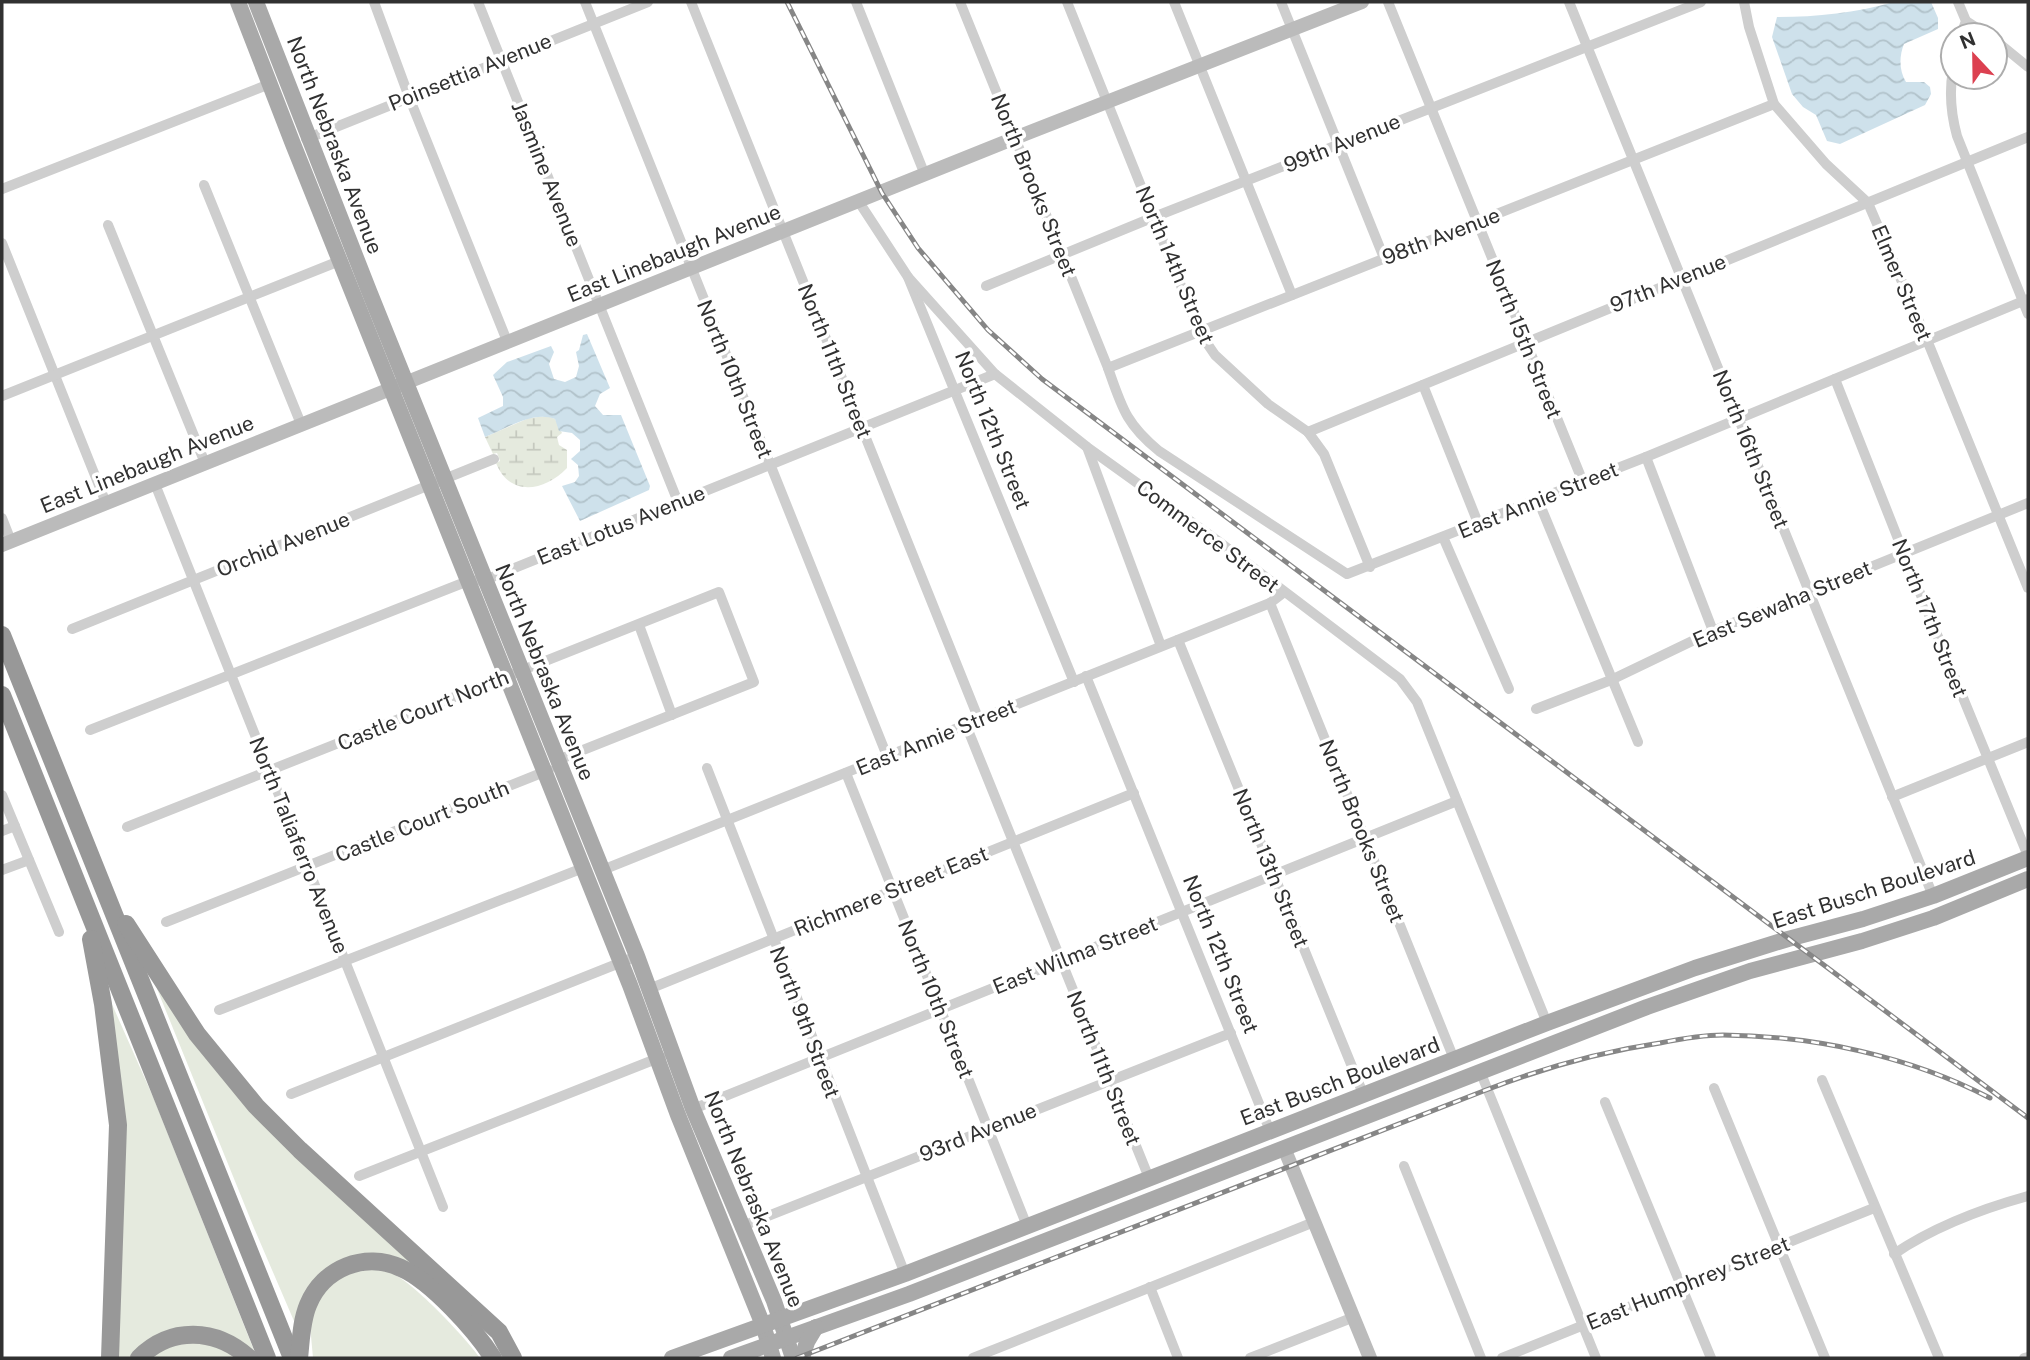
<svg xmlns="http://www.w3.org/2000/svg" width="2030" height="1360" font-family="'Public Sans',sans-serif">
  <style>
    .green { fill: #e5eade }
    .wetland { fill: url(#wetland-marsh) }
    .water { fill: url(#water-waves) }
    .lines { fill: none; stroke-linecap: round; stroke-linejoin: round }
    .street { stroke: #cecece; stroke-width: 10 }
    .secondary { stroke: #bbb; stroke-width: 14 }
    .primary { stroke: #a9a9a9; stroke-width: 16 }
    .highway { stroke: #989898; stroke-width: 18 }
    .rail-casing { stroke: #868686; stroke-width: 5 }
    .rail { stroke: #fff; stroke-width: 2.5; stroke-dasharray: 8; stroke-linecap: butt }
    .labels { text-anchor: middle; dominant-baseline: central; stroke-width: 7; stroke-linejoin: round; paint-order: stroke }
    .street-label { font-size: 21px; fill: #313131; stroke: #fff }
  </style>
  <defs>
    <pattern id="wetland-marsh" width="20" height="14" patternUnits="userSpaceOnUse" patternTransform="scale(1.75)"><rect width="20" height="14" fill="#e5eade"/><path d="M1 5h8M5 5V1M11 12h8M15 12V8" fill="none" stroke="#c5c9bf"/></pattern>
    <pattern id="water-waves" width="16" height="10" patternUnits="userSpaceOnUse" patternTransform="scale(1.75)"><rect width="16" height="10" fill="#cee1eb"/><path d="M0 5q4-4 8 0t8 0" fill="none" stroke="#b1c2ca"/></pattern>
  </defs>
  <rect width="100%" height="100%" fill="#fff"/>
  <g class="green">
    <path d="M153 979 202 1043 413 1265 350 1260 297 1328 254 1228Z"/>
    <path d="M107 993 154 1099 257 1358 216 1334 136 1358H116Z"/>
    <path d="M365 1268C372 1269 381 1269 387 1271 409 1277 466 1338 480 1358H313L310 1325 319 1298 342 1274Z"/>
    <path d="M202 1341 241 1358H150L168 1347Z"/>
  </g>
  <path class="wetland" d="M547 416 555 419 562 433 557 437 559 445 567 450V468C545 491 510 498 496 463L500 461 497 453 493 454 485 437 529 418Z"/>
  <g class="water">
    <path d="M1894 2H1931L1938 18V29L1904 44C1899 56 1899 71 1906 82H1924L1930 87 1931 94 1925 105 1840 144 1827 141 1816 115 1803 107 1792 94 1772 37 1777 17C1817 17 1855 13 1894 2Z"/>
    <path d="M587 334 610 388 600 394 595 406 603 415H621L650 486 649 490 580 521 562 486 575 482 579 476 578 465 571 459 580 451V440L572 433 559 431 555 419C533 410 506 429 485 437L478 418 503 406V397L493 375 507 362 551 346 554 352 549 364 554 379 565 382 576 377 579 366 576 352 579 350 583 335Z"/>
  </g>
  <g class="lines">
    <g class="street">
      <path d="M374 2 409 97 507 341"/>
      <path d="M478 2 678 502"/>
      <path d="M585 2 887 756"/>
      <path d="M691 2 979 720"/>
      <path d="M856 2 925 175"/>
      <path d="M960 2 1108 368C1122 408 1126 424 1159 451L1347 574 1646 457 2028 299"/>
      <path d="M1067 2 1200 333 1215 355 1268 404 1308 432 1324 454 1370 567"/>
      <path d="M1174 2 1292 295"/>
      <path d="M1281 2 1384 258"/>
      <path d="M1388 2 1583 482"/>
      <path d="M1569 2 1933 896"/>
      <path d="M1744 2 1749 27 1774 104 1826 164 1868 203 1927 340 2028 588"/>
      <path d="M1958 2 1966 21 1961 35"/>
      <path d="M1966 21 1988 35"/>
      <path d="M1995 40 2028 67"/>
      <path d="M1953 70C1949 92 1951 114 1957 136L2028 314"/>
      <path d="M306 139 648 2"/>
      <path d="M204 185 301 424"/>
      <path d="M2 189 272 83"/>
      <path d="M859 202 908 277 1074 682"/>
      <path d="M108 225 205 463"/>
      <path d="M2 243 106 503"/>
      <path d="M908 277 995 374 1087 447 1218 541 1400 679 1417 702 1547 1023"/>
      <path d="M986 286 1154 217 1701 2"/>
      <path d="M1108 368 1774 104"/>
      <path d="M1835 379 1904 554 2028 856"/>
      <path d="M1423 385 1478 523"/>
      <path d="M2 396 342 260"/>
      <path d="M1308 432 2028 137"/>
      <path d="M1087 447 1161 646"/>
      <path d="M1646 457 1713 631"/>
      <path d="M155 484 443 1207"/>
      <path d="M1538 500 1638 742"/>
      <path d="M2 518 11 541"/>
      <path d="M1443 537 1509 689"/>
      <path d="M1270 603 1454 1059"/>
      <path d="M639 625 672 715"/>
      <path d="M72 629 494 459"/>
      <path d="M1178 640 1364 1096"/>
      <path d="M1086 676 1270 1131"/>
      <path d="M1536 709 1611 680 1713 631 2028 503"/>
      <path d="M966 725 1149 1178"/>
      <path d="M90 730 468 581 485 580 995 374"/>
      <path d="M707 768 905 1274"/>
      <path d="M846 773 1027 1226"/>
      <path d="M2 795 59 932"/>
      <path d="M1892 797 2028 742"/>
      <path d="M127 827 719 592 754 682 558 760"/>
      <path d="M2 831 15 826"/>
      <path d="M2 870 29 860"/>
      <path d="M600 871 1270 603 1283 593"/>
      <path d="M166 922 549 770"/>
      <path d="M649 989 1134 793"/>
      <path d="M219 1010 583 868"/>
      <path d="M1480 1071 1596 1358"/>
      <path d="M1822 1080 1939 1358"/>
      <path d="M1714 1088 1825 1358"/>
      <path d="M291 1094 637 956"/>
      <path d="M1605 1102 1711 1358"/>
      <path d="M693 1109 1457 801"/>
      <path d="M1404 1166 1481 1358"/>
      <path d="M359 1176 661 1057"/>
      <path d="M740 1227 1231 1033"/>
      <path d="M1894 1254C1935 1226 1981 1209 2028 1196"/>
      <path d="M1150 1287 1178 1358"/>
      <path d="M973 1358 1314 1222"/>
      <path d="M1250 1358 1354 1317"/>
      <path d="M1502 1358 1874 1208"/>
      <path d="M2024 1358 2028 1357"/>
    </g>
    <g class="secondary">
      <path d="M2 545 1015 138 1362 2"/>
      <path d="M1284 1148 1370 1358"/>
    </g>
    <g class="primary">
      <path d="M238 2 293 144 630 985 678 1115 763 1325 773 1358"/>
      <path d="M256 2 369 291 637 956 693 1109 774 1301 793 1358"/>
      <path d="M672 1358 905 1274 1547 1023 1695 968 1788 939 1863 919 1933 896 2028 858"/>
      <path d="M731 1358 909 1294 1647 1007 1750 971 1862 941 1933 918 2028 879"/>
      <path d="M802 1358 807 1342 816 1327"/>
    </g>
    <g class="highway">
      <path d="M2 635 292 1358"/>
      <path d="M2 695 267 1358"/>
      <path d="M126 924 197 1034 256 1106 300 1150 499 1332 513 1358"/>
      <path d="M91 939 103 1004 118 1125 110 1358"/>
      <path d="M139 1358C171 1326 216 1328 249 1358"/>
      <path d="M299 1358C301 1341 301 1322 308 1305 323 1268 365 1251 401 1268 431 1281 476 1331 493 1358"/>
    </g>
    <defs>
      <g id="rail">
        <path d="M787 2 882 193 918 248 988 330 1042 379 2028 1118"/>
        <path d="M797 1358 1486 1090C1543 1068 1599 1052 1660 1043 1680 1039 1703 1035 1723 1035 1815 1036 1909 1056 1990 1098"/>
      </g>
    </defs>
    <use href="#rail" class="rail-casing"/>
    <use href="#rail" class="rail"/>
  </g>
  <g class="labels">
    <g class="street-label">
      <text transform="translate(470 72) rotate(-22)">Poinsettia Avenue</text>
      <text transform="translate(1342 143) rotate(-22)">99th Avenue</text>
      <text transform="translate(335 145) rotate(69)">North Nebraska Avenue</text>
      <text transform="translate(547 174) rotate(68)">Jasmine Avenue</text>
      <text transform="translate(1034 185) rotate(68)">North Brooks Street</text>
      <text transform="translate(1441 236) rotate(-21)">98th Avenue</text>
      <text transform="translate(674 253) rotate(-22)">East Linebaugh Avenue</text>
      <text transform="translate(1175 265) rotate(67)">North 14th Street</text>
      <text transform="translate(1668 283) rotate(-22)">97th Avenue</text>
      <text transform="translate(1902 283) rotate(67)">Elmer Street</text>
      <text transform="translate(1524 339) rotate(68)">North 15th Street</text>
      <text transform="translate(835 361) rotate(68)">North 11th Street</text>
      <text transform="translate(735 379) rotate(68)">North 10th Street</text>
      <text transform="translate(993 430) rotate(68)">North 12th Street</text>
      <text transform="translate(1751 449) rotate(68)">North 16th Street</text>
      <text transform="translate(147 464) rotate(-22)">East Linebaugh Avenue</text>
      <text transform="translate(1538 500) rotate(-22)">East Annie Street</text>
      <text transform="translate(621 525) rotate(-22)">East Lotus Avenue</text>
      <text transform="translate(1208 536) rotate(37)">Commerce Street</text>
      <text transform="translate(283 544) rotate(-22)">Orchid Avenue</text>
      <text transform="translate(1782 604) rotate(-23)">East Sewaha Street</text>
      <text transform="translate(1930 618) rotate(68)">North 17th Street</text>
      <text transform="translate(545 672) rotate(68)">North Nebraska Avenue</text>
      <text transform="translate(423 710) rotate(-22)">Castle Court North</text>
      <text transform="translate(936 737) rotate(-22)">East Annie Street</text>
      <text transform="translate(422 821) rotate(-22)">Castle Court South</text>
      <text transform="translate(1362 831) rotate(68)">North Brooks Street</text>
      <text transform="translate(299 845) rotate(68)">North Taliaferro Avenue</text>
      <text transform="translate(1271 868) rotate(68)">North 13th Street</text>
      <text transform="translate(1874 889) rotate(-18)">East Busch Boulevard</text>
      <text transform="translate(891 891) rotate(-22)">Richmere Street East</text>
      <text transform="translate(1221 954) rotate(68)">North 12th Street</text>
      <text transform="translate(1075 955) rotate(-22)">East Wilma Street</text>
      <text transform="translate(936 999) rotate(68)">North 10th Street</text>
      <text transform="translate(805 1022) rotate(69)">North 9th Street</text>
      <text transform="translate(1104 1068) rotate(68)">North 11th Street</text>
      <text transform="translate(1340 1081) rotate(-21)">East Busch Boulevard</text>
      <text transform="translate(978 1132) rotate(-22)">93rd Avenue</text>
      <text transform="translate(754 1199) rotate(68)">North Nebraska Avenue</text>
      <text transform="translate(1688 1283) rotate(-22)">East Humphrey Street</text>
    </g>
  </g>
  <rect width="2030" height="1360" fill="none" stroke="#313131" stroke-width="7"/>
  <g transform="translate(1974 56) rotate(338)"><circle r="33" fill="#ffffff" stroke="#adadad" stroke-width="2"/>
  <path d="M0-5L12 26L0 18L-12 26Z" fill="#dc4050"/>
  <text y="-10" font-size="19" font-weight="bold" text-anchor="middle" fill="#313131">N</text>
  </g>
</svg>
